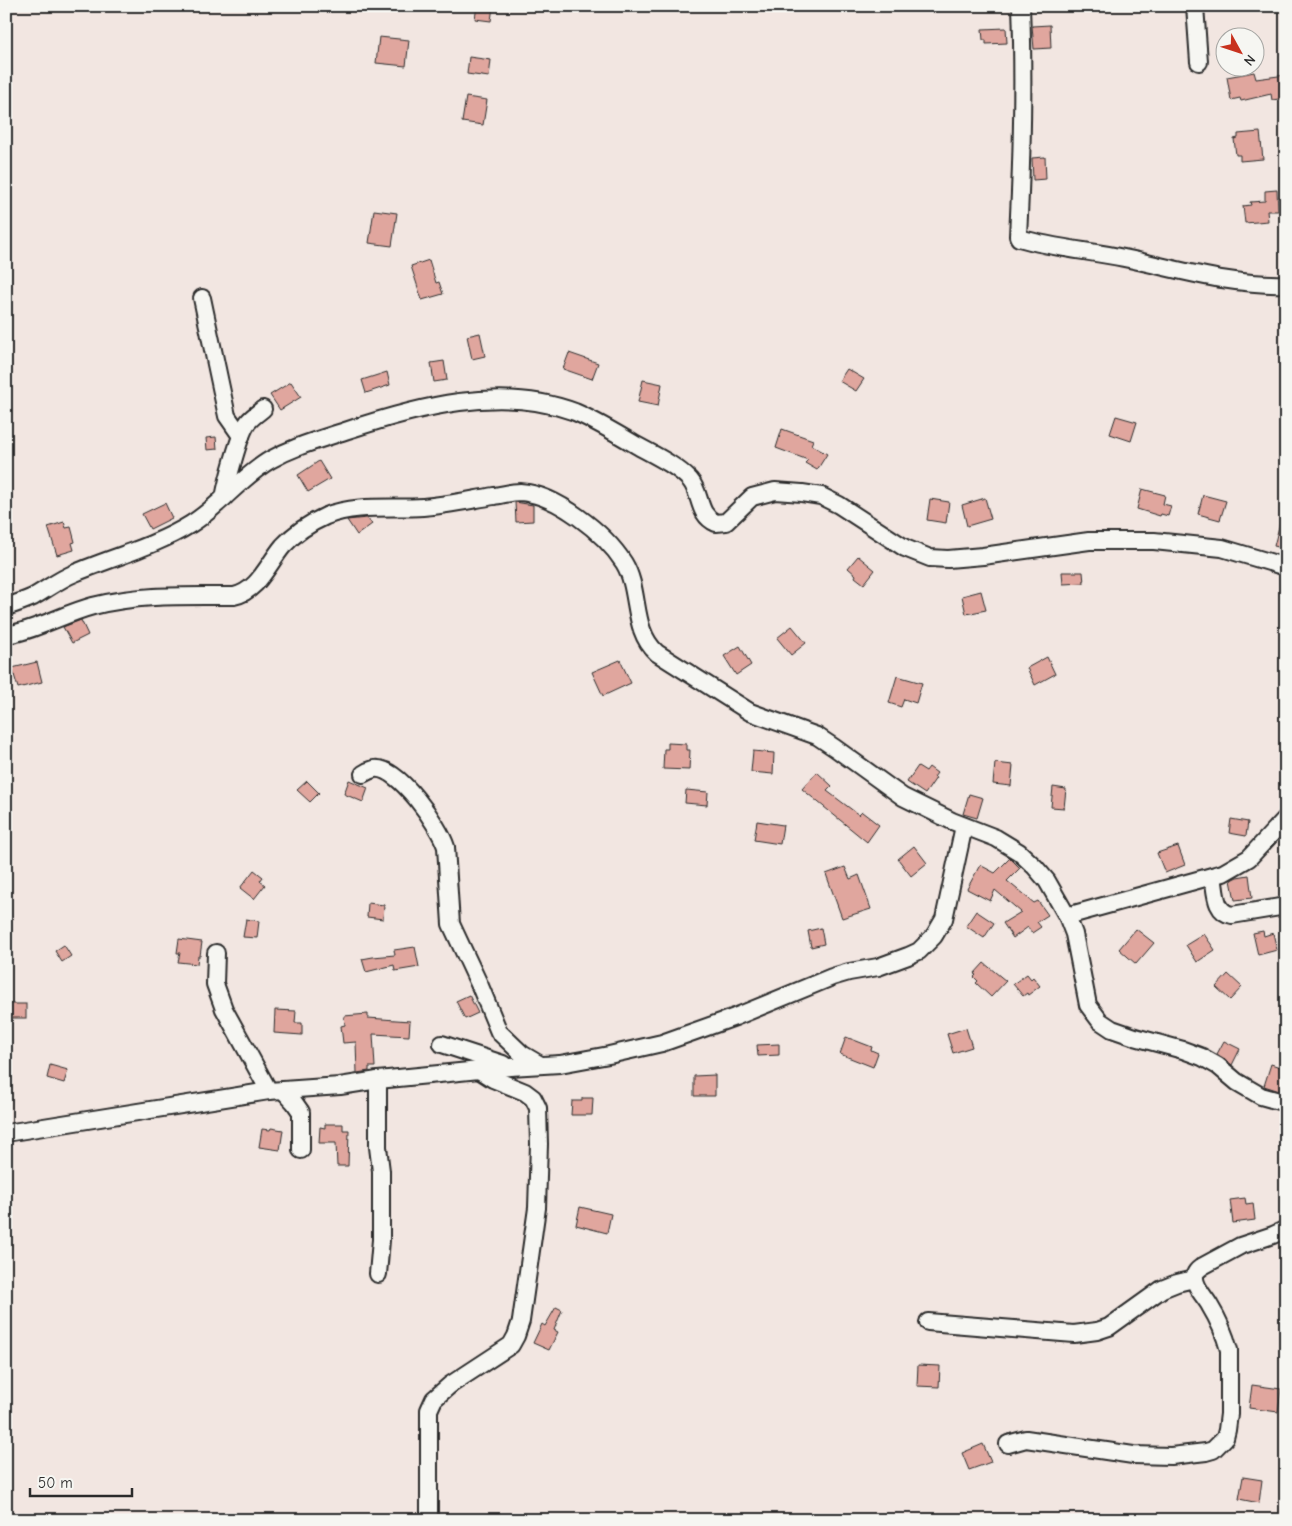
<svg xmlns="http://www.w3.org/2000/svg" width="1292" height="1526" font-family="'Comic Neue',sans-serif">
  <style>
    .building { fill: #e0a69e; stroke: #2b2b2b }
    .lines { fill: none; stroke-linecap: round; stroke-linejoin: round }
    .minor-casing { stroke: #2b2b2b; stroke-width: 20 }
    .minor { stroke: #f6f6f2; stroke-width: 16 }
  </style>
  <rect width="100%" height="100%" fill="#f2e6e1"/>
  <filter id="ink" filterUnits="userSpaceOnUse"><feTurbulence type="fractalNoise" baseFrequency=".02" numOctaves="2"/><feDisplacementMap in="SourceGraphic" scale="10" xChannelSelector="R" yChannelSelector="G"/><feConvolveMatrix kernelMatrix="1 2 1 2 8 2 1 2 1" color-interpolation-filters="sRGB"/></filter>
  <g filter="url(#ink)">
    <g class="building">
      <path d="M477 6H493L491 21 475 19Z"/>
      <path d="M1050 25 1051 48 1034 49 1032 26Z"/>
      <path d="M1006 28 1007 43 986 44V40H983L982 29Z"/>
      <path d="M379 37 409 40 406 66 376 63Z"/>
      <path d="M469 57 491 60 489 77 467 74Z"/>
      <path d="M1254 72 1256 79 1286 75V98L1272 100 1271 94 1241 101 1240 98 1231 100 1227 77Z"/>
      <path d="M466 97 487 100 483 125 462 122Z"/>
      <path d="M1260 132 1263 159 1240 161V155H1236L1234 139 1238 138V134Z"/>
      <path d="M1045 157 1046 179 1033 180 1032 158Z"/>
      <path d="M1277 190 1278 211H1267L1268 221 1245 223 1243 206 1251 205 1250 202 1265 201V191Z"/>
      <path d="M374 210 397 213 392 246 369 243Z"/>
      <path d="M429 260 436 283 439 282 443 294 422 300 411 266Z"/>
      <path d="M480 333 485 356 472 359 467 336Z"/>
      <path d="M569 353 598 363 592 379 563 369Z"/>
      <path d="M444 361 447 380 434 382 431 363Z"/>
      <path d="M847 369 864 379 856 391 839 381Z"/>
      <path d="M387 372 390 385 366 393 362 380Z"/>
      <path d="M643 380 662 384 658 406 638 402Z"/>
      <path d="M291 382 301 397 280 410 270 395Z"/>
      <path d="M1116 416 1137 422 1131 441 1110 434Z"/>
      <path d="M782 429 813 440 811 445 827 454 817 470 805 463 808 460 776 448Z"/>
      <path d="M216 437 217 449 207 450 206 438Z"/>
      <path d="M319 461 330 479 308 492 298 475Z"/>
      <path d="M1142 489 1165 495 1163 504 1171 506 1168 516 1161 514 1160 516 1137 509Z"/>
      <path d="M1203 495 1226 501 1220 520 1198 514Z"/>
      <path d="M985 498 991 519 967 526 962 505Z"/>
      <path d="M930 499 949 502 946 523 927 520Z"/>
      <path d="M515 502 533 505V521L516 522Z"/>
      <path d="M165 503 172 518 150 529 142 514Z"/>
      <path d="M1282 515 1286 516V549L1274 546Z"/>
      <path d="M367 518 372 524 357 535 347 520Z"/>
      <path d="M64 522 66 528 71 527 75 542 72 543 74 550 57 555 48 527Z"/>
      <path d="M858 556 875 570 864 584 855 577 856 575 848 568Z"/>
      <path d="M1062 572H1083L1084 583 1063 584Z"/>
      <path d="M981 591 986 610 966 614 962 596Z"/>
      <path d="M81 620 88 635 72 643 63 627Z"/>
      <path d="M792 626 806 643 791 655 777 638Z"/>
      <path d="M740 646 751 665 736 675 724 656Z"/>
      <path d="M1047 657 1055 674 1035 685 1027 668Z"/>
      <path d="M620 660 631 683 603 696 592 672Z"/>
      <path d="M37 662 42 682 18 688 12 668Z"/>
      <path d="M897 676 922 683 916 703 904 699 901 707 889 703Z"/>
      <path d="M668 743 686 744V750H690L689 770 663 769 664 749H668Z"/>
      <path d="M753 751 774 753 773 774 751 772Z"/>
      <path d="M995 763 1013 765 1011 786 993 784Z"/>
      <path d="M918 766 926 771 929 767 937 773 934 777 936 778 925 794 907 782Z"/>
      <path d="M817 772 832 786 827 791 859 815 862 812 879 825 867 842 802 789Z"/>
      <path d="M349 780 368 788 363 802 344 794Z"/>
      <path d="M307 781 319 793 310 802 297 790Z"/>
      <path d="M1053 787 1066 789 1064 808 1051 807Z"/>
      <path d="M686 790 708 792 707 805 685 803Z"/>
      <path d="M969 794 983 798 977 818 963 814Z"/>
      <path d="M1231 819 1248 822 1246 836 1229 833Z"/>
      <path d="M757 821 783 825 780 844 754 840Z"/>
      <path d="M914 846 927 863 911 876 898 859Z"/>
      <path d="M1178 846 1185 865 1165 873 1157 853Z"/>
      <path d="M1010 858 1020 868 1007 881 1034 903 1038 901 1048 915 1037 922 1041 927 1032 933 1028 927 1013 938 1003 923 1021 912 995 890 990 901 967 889 980 865 995 873Z"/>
      <path d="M845 867 850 879 859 875 871 909 842 918 826 874Z"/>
      <path d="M254 870 263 877 260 881 265 885 254 899 240 888Z"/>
      <path d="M1249 875 1252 898 1235 900 1231 880 1237 877Z"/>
      <path d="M368 903 384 905 383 919 367 917Z"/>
      <path d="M976 911 994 923 984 938 966 926Z"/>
      <path d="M246 919 259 921 257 938 243 937Z"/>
      <path d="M821 928 824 944 811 947 808 931Z"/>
      <path d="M1136 929 1154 943 1136 964 1119 949Z"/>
      <path d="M1263 931 1264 936 1273 933 1277 950 1258 955 1253 933Z"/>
      <path d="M1204 934 1215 950 1197 962 1186 945Z"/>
      <path d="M179 939 202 942 200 956H198L197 964 178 962 180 953H177Z"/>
      <path d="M64 945 71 956 62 962 55 951Z"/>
      <path d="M415 947 419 967 395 971 394 965 366 972 362 959 373 957 395 955 394 950Z"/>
      <path d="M984 963 1006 981 991 997 976 983 978 981 974 977 976 975 974 974Z"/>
      <path d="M1027 974 1031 979 1033 977 1040 986 1028 995 1027 993 1023 996 1013 984Z"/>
      <path d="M1228 974 1242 987 1230 1000 1216 987Z"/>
      <path d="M469 995 478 1013 465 1019 456 1001Z"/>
      <rect x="6" y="1004" width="20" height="14"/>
      <path d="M275 1010 296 1011 295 1023H302V1035L274 1033Z"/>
      <path d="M368 1014V1018L410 1021 409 1036 373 1034 375 1067H369V1071L357 1073 356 1042 343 1043 341 1026 345 1025 344 1016Z"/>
      <path d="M966 1028 972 1047 953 1053 947 1034Z"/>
      <path d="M846 1037 872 1047 871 1050 878 1053 873 1067 840 1054Z"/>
      <path d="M1224 1041 1240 1049 1232 1065 1217 1054Z"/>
      <path d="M779 1044V1055L758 1056 757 1045Z"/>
      <path d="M1271 1064 1286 1069V1093L1264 1086Z"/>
      <path d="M50 1065 68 1070 64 1083 47 1078Z"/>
      <path d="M715 1075V1096H694V1076Z"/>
      <path d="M582 1098H593L592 1115H571L572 1101H582Z"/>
      <path d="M325 1124H343V1130H349L348 1166H337L336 1143H319L320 1127 325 1128Z"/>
      <path d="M271 1128 283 1130 280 1150 259 1147 262 1129 270 1130Z"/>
      <path d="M1245 1198 1246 1204 1253 1203 1255 1220 1233 1223 1230 1200Z"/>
      <path d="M580 1207 611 1214 607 1233 576 1225Z"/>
      <path d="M556 1307 562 1310 554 1330 558 1332 549 1350 533 1343 542 1324 545 1326Z"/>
      <path d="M918 1365 940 1366 939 1387 917 1386Z"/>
      <path d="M1252 1385 1281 1389 1278 1412 1249 1408Z"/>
      <path d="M983 1444 991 1462 969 1470 962 1453Z"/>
      <path d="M1243 1477 1262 1480 1259 1503 1239 1499Z"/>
    </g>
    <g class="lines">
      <defs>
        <g id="minor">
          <path d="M1021 6C1024 83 1022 159 1018 236L1019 238C1053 248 1090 251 1124 258 1178 269 1231 286 1286 284"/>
          <path d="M1195 6 1199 62"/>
          <path d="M202 298 227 416 241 436"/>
          <path d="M224 498C227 482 239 434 248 422 252 417 258 413 263 409"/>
          <path d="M6 607C15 604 24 601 33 597 47 589 60 579 75 573 113 557 156 546 191 524 220 506 241 477 270 460 295 446 318 440 345 431 417 407 501 384 575 412 596 421 616 433 636 445 654 455 676 465 690 480 702 494 697 515 716 523L726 522 752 497 775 491 802 493 821 496 839 505 905 548 930 558 948 559 983 556 1089 541H1154L1222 548 1286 567"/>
          <path d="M6 635C37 630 63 614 93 606 139 594 186 596 234 596 258 591 268 564 283 546 294 534 310 523 326 516 356 504 391 509 423 507 447 505 470 500 494 496 502 495 512 492 520 492 556 494 605 533 624 563 641 591 631 630 657 653L750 712 817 736 835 748 903 797 952 821 996 838 1019 852 1035 867 1047 881 1067 916 1074 934 1088 1005 1100 1021 1112 1029 1135 1037 1183 1050 1202 1057 1218 1066 1237 1082 1261 1096 1286 1103"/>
          <path d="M363 774C366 772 370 770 374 769 398 765 440 827 446 847L451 924 480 986 499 1032 522 1054 539 1064"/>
          <path d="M1213 876C1216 891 1214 912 1232 915L1286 906"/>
          <path d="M1067 916 1223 873 1249 858 1286 818"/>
          <path d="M216 953 215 984 224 1009 269 1091"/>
          <path d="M442 1044 503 1064"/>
          <path d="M283 1090 294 1102 301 1112V1150"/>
          <path d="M6 1133 269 1091 340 1086 378 1080 510 1067 560 1064 609 1055 662 1043 735 1017 832 977 849 972 878 967 908 956 919 951 934 936 944 919 964 826"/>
          <path d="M378 1274 381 1240V1171L378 1147V1080"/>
          <path d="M928 1322 1074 1334 1097 1331 1109 1327 1162 1289 1177 1283 1194 1279"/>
          <path d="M1008 1444 1026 1439 1133 1455 1171 1456 1206 1452 1213 1450 1225 1438 1227 1430 1229 1414V1350C1225 1335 1218 1319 1210 1306 1206 1298 1195 1288 1195 1278 1194 1272 1199 1269 1203 1266L1240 1246 1273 1235 1286 1229"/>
          <path d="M429 1520V1410L434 1399 450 1385 511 1345 516 1336 521 1321 537 1208 539 1144 538 1108 533 1098 525 1092 493 1079 479 1070"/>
        </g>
      </defs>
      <use href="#minor" class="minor-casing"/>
      <use href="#minor" class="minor"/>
    </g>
  </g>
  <rect width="1292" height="1526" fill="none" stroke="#f6f6f2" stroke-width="25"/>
  <rect x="12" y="12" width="1267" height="1501" fill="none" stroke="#2b2b2b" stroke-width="2" filter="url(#ink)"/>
  <g transform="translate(1240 52) rotate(130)"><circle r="24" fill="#f6f6f2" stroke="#a5a5a2"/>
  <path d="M0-4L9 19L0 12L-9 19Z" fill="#c8321e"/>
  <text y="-8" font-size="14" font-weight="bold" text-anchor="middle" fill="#2b2b2b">N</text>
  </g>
  <path d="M30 1488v8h102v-8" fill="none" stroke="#2b2b2b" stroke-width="2.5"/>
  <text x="38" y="1488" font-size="15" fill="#2b2b2b" stroke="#f6f6f2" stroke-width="4" paint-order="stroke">50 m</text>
</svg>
